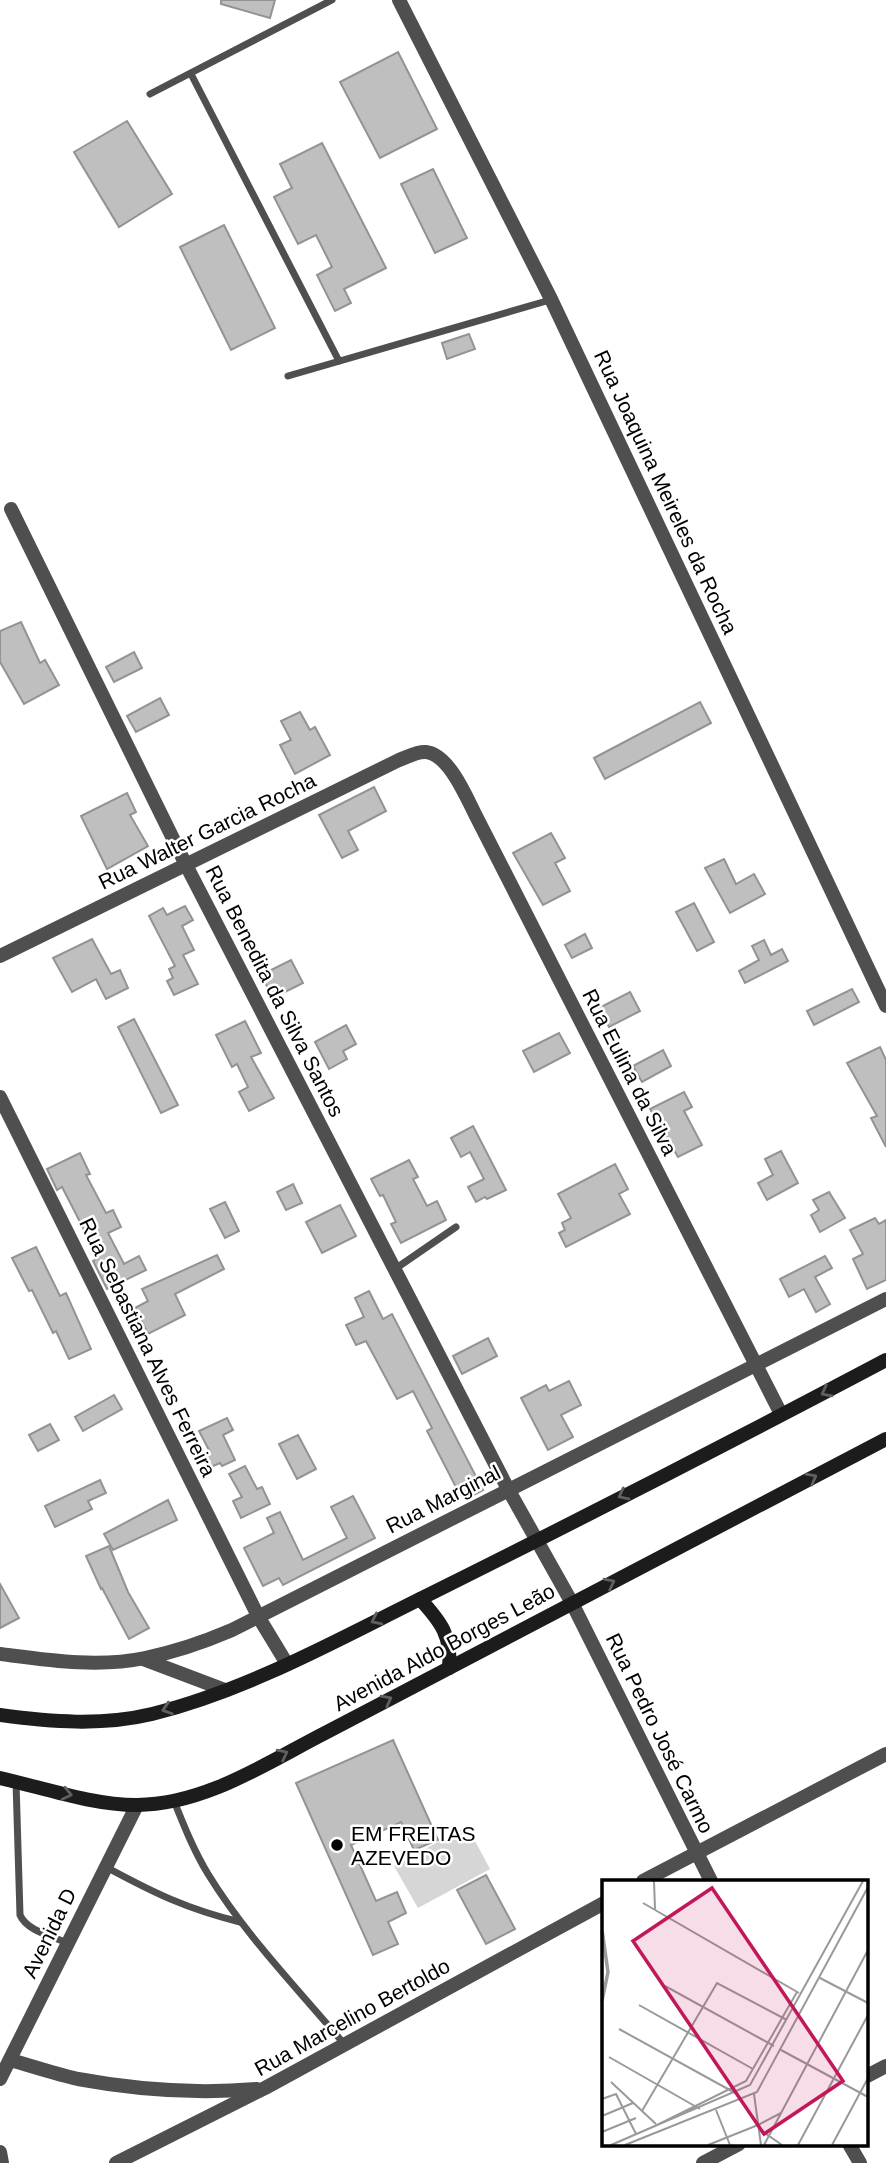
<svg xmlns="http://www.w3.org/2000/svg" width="886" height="2163" font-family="Helvetica,sans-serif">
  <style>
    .green { fill: #d6d6d6 }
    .building { fill: #bfbfbf; stroke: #939393; stroke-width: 2 }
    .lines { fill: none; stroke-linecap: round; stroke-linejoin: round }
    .lane { stroke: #4f4f4f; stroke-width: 7 }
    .street { stroke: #4f4f4f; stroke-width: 14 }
    .secondary { stroke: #1c1c1c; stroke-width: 14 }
    .oneway { stroke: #606060 }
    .poi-dot { fill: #000; stroke: #fff; stroke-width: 2.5 }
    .labels { text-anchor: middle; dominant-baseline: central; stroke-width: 5; stroke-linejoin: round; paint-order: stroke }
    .street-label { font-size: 21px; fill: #000; stroke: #fff }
    .poi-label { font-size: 21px; fill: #000; stroke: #fff; text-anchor: start }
    .inset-river { fill: none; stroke: #9d9d9d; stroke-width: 3.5 }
    .inset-road { fill: none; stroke: #999; stroke-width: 2 }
    .view { fill: #c2185b; fill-opacity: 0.15; stroke: #c2185b; stroke-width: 3.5 }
    .inset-edge { fill: none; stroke: #000; stroke-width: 3.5 }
  </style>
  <rect width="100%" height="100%" fill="#fff"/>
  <path class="green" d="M467 1826 490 1869 418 1908 394 1866Z"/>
  <g class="building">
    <path d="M221 0H275L270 18 221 4Z"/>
    <path d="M398 52 437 129 380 158 340 82Z"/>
    <path d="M127 121 172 194 119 227 74 152Z"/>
    <path d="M322 143 386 268 344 289 351 303 335 311 317 275 332 267 316 235 298 244 274 197 292 188 280 164Z"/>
    <path d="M433 169 467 238 435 253 401 184Z"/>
    <path d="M224 225 275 328 231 350 180 247Z"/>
    <path d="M469 334 475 349 447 359 442 343Z"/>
    <path d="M21 622 40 663 45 660 59 685 24 704 0 662V631Z"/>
    <path d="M134 652 142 668 114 682 106 667Z"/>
    <path d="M160 698 169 715 136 732 127 716Z"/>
    <path d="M700 702 711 723 605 779 594 758Z"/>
    <path d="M300 712 310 730 315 727 330 755 295 774 280 745 291 740 281 721Z"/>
    <path d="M374 787 386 811 348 831 358 850 342 858 319 815Z"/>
    <path d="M127 793 136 812 130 815 148 846 107 869 81 816Z"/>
    <path d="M551 833 565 858 555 863 570 891 543 905 513 853Z"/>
    <path d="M724 859 736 884 754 874 765 894 730 913 705 868Z"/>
    <path d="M694 903 714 942 697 951 676 912Z"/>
    <path d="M185 906 193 920 182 926 194 950 183 955 198 984 174 995 167 981 173 978 169 969 175 966 149 916 163 908 167 915Z"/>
    <path d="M585 934 592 948 572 958 565 945Z"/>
    <path d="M92 939 111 974 120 970 128 988 106 999 96 979 72 992 53 958Z"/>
    <path d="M764 940 771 955 782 949 788 961 745 983 739 971 759 960 752 946Z"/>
    <path d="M291 960 303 983 273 998 261 975Z"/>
    <path d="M852 989 859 1002 814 1025 807 1011Z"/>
    <path d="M630 992 640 1011 609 1027 599 1008Z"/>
    <path d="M134 1019 178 1105 161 1113 118 1027Z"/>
    <path d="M245 1021 261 1053 251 1057 274 1098 249 1111 239 1092 248 1087 237 1064 232 1067 216 1035Z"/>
    <path d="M346 1025 356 1044 343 1051 347 1059 329 1069 315 1042Z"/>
    <path d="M559 1033 570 1053 534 1072 523 1051Z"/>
    <path d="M880 1047 886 1060V1147L871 1118 877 1116 847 1063Z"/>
    <path d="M663 1050 671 1066 642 1082 633 1066Z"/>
    <path d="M684 1092 692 1107 684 1111 702 1145 678 1157 650 1109Z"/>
    <path d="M473 1126 506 1190 487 1199 485 1197 476 1202 468 1187 484 1179 470 1152 461 1157 451 1138Z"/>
    <path d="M781 1151 798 1183 767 1200 758 1183 773 1175 765 1159Z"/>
    <path d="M80 1153 90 1174 86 1175 106 1213 113 1210 121 1227 108 1233 124 1264 139 1256 146 1270 107 1289 93 1261 98 1258 76 1214 62 1187 57 1190 47 1169Z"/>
    <path d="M409 1160 418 1177 413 1179 427 1206 437 1201 446 1220 401 1243 391 1224 396 1222 383 1195 380 1196 371 1179Z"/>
    <path d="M615 1164 628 1189 619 1194 630 1214 566 1247 559 1233 565 1230 562 1223 571 1218 558 1194Z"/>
    <path d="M293 1184 302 1203 286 1210 277 1192Z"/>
    <path d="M829 1192 845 1218 820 1232 811 1215 819 1210 813 1200Z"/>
    <path d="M225 1202 239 1231 225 1238 210 1209Z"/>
    <path d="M340 1205 356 1236 322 1253 306 1222Z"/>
    <path d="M875 1218 879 1224 886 1220V1280L867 1289 853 1259 863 1254 850 1230Z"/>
    <path d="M36 1247 60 1296 66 1293 91 1349 69 1359 56 1331 53 1333 32 1290 29 1291 12 1258Z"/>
    <path d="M217 1255 224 1269 175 1294 185 1315 148 1334 135 1308 148 1301 142 1289Z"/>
    <path d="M825 1256 832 1268 815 1277 830 1304 816 1312 804 1289 789 1297 780 1279Z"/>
    <path d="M369 1291 383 1319 392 1314 483 1490 470 1497 467 1492 460 1495 427 1431 432 1428 413 1391 397 1399 366 1341 356 1345 346 1325 364 1317 355 1298Z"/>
    <path d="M488 1338 497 1356 462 1374 453 1356Z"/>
    <path d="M569 1381 581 1405 561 1415 573 1437 548 1450 521 1398 546 1385 549 1391Z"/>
    <path d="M114 1395 122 1409 83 1431 75 1417Z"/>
    <path d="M227 1418 233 1430 223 1435 235 1460 222 1466 220 1463 211 1467 205 1454 210 1452 199 1431Z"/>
    <path d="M50 1424 59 1440 38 1451 29 1435Z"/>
    <path d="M298 1435 316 1469 297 1479 279 1444Z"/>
    <path d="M245 1466 257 1489 262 1487 270 1504 241 1518 233 1501 242 1497 229 1474Z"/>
    <path d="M100 1480 106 1493 88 1501 92 1509 55 1527 45 1506Z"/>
    <path d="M353 1496 375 1538 283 1585 279 1578 263 1586 244 1548 274 1533 267 1518 280 1512 303 1560 347 1538 331 1507Z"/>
    <path d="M168 1500 177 1520 113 1550 104 1534Z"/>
    <path d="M109 1546 128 1592 149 1628 129 1639 102 1588 101 1589 86 1556Z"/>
    <path d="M0 1584 19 1618 0 1628Z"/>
    <path d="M393 1740 438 1840 414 1850 401 1822 351 1845 376 1901 397 1892 406 1913 388 1922 398 1944 373 1955 296 1783Z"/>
    <path d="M486 1875 515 1929 486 1944 457 1890Z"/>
  </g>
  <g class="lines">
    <g class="lane">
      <path d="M191 74 339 361"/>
      <path d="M150 94 332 0"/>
      <path d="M288 376 550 300"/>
      <path d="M395 1269 456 1227"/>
      <path d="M16 1782 20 1915C27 1931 52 1936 67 1943"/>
      <path d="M174 1801C184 1826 194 1851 208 1874 246 1936 298 1989 345 2045"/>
      <path d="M106 1867C154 1893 187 1909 240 1922"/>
    </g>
    <g class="street">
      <path d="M399 0 551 299 886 1006"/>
      <path d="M11 509 185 863 508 1489 572 1603 711 1881"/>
      <path d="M0 956 399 760C408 757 417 751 426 752 450 755 467 799 477 818L781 1414"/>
      <path d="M0 1097 258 1616 287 1664"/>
      <path d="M0 1654C47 1660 97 1668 145 1658 175 1652 204 1642 232 1630L886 1299"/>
      <path d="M143 1659 225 1690"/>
      <path d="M643 1881 886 1754"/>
      <path d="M10 2060C32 2066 55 2074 78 2079 137 2090 197 2094 257 2089"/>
      <path d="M867 2076 886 2066"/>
      <path d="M0 2079 137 1805"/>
      <path d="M849 2144 860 2163"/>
      <path d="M0 2152 2 2163"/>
      <path d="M116 2163 265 2088 604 1903"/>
      <path d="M703 2163 739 2144"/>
    </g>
    <g class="secondary">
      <path d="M420 1599C441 1622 452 1636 449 1668"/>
      <path d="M0 1715C51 1722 102 1726 152 1714 248 1690 337 1640 424 1597 579 1520 733 1441 886 1360"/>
      <path d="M0 1778C44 1788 92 1805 137 1805 205 1805 268 1762 327 1732L886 1439"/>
    </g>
  </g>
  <defs><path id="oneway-chevron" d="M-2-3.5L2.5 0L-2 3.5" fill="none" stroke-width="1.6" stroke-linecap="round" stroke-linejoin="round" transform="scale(1.75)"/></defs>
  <g class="oneway">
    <use href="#oneway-chevron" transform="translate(826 1392) rotate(152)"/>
    <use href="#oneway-chevron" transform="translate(812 1478) rotate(-28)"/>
    <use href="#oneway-chevron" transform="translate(623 1495) rotate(153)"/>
    <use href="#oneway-chevron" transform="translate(610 1583) rotate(-27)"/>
    <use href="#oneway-chevron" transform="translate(376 1620) rotate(154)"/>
    <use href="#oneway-chevron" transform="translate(387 1700) rotate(-28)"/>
    <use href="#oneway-chevron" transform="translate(167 1709) rotate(162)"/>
    <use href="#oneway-chevron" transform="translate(283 1754) rotate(-27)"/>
    <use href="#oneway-chevron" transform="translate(67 1794) rotate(13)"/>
  </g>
  <circle class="poi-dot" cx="337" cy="1845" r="7"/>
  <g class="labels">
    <g class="street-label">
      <text transform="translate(666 492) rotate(65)">Rua Joaquina Meireles da Rocha</text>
      <text transform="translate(207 831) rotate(-26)">Rua Walter Garcia Rocha</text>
      <text transform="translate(275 991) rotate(63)">Rua Benedita da Silva Santos</text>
      <text transform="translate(630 1072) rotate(63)">Rua Eulina da Silva</text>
      <text transform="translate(148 1347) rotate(64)">Rua Sebastiana Alves Ferreira</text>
      <text transform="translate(443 1499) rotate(-27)">Rua Marginal</text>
      <text transform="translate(444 1647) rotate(-28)">Avenida Aldo Borges Leão</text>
      <text transform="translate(660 1733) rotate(64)">Rua Pedro José Carmo</text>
      <text transform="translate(49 1933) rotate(-64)">Avenida D</text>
      <text transform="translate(352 2017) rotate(-29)">Rua Marcelino Bertoldo</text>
    </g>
    <g class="poi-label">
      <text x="351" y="1833">EM FREITAS<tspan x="351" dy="24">AZEVEDO</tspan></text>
    </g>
  </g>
  <g transform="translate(602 1880)">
    <rect width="266" height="266" fill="#fff"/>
    <path class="inset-river" d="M0 50 6 92 0 121"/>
    <path class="inset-road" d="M52 1 53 29M41 23 197 113M218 98 266 123M63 106 172 166M37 125 151 189M17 149 135 214M179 170 266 217M7 177 98 229M9 202 54 244M152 214 159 265M0 219 14 214 34 254M114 230 128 265M40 231 115 103 185 140M0 236 31 223M55 245 144 201 195 112M156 245 179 233M157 249 180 265M0 252 34 238M9 265 148 205 261 1M23 265 155 212 266 7M106 265 156 245M162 265 266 70M196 265 266 135M230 265 266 198"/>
    <path class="view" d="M110 8 241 201 162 254 31 61Z"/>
    <rect width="266" height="266" class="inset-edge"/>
  </g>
</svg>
